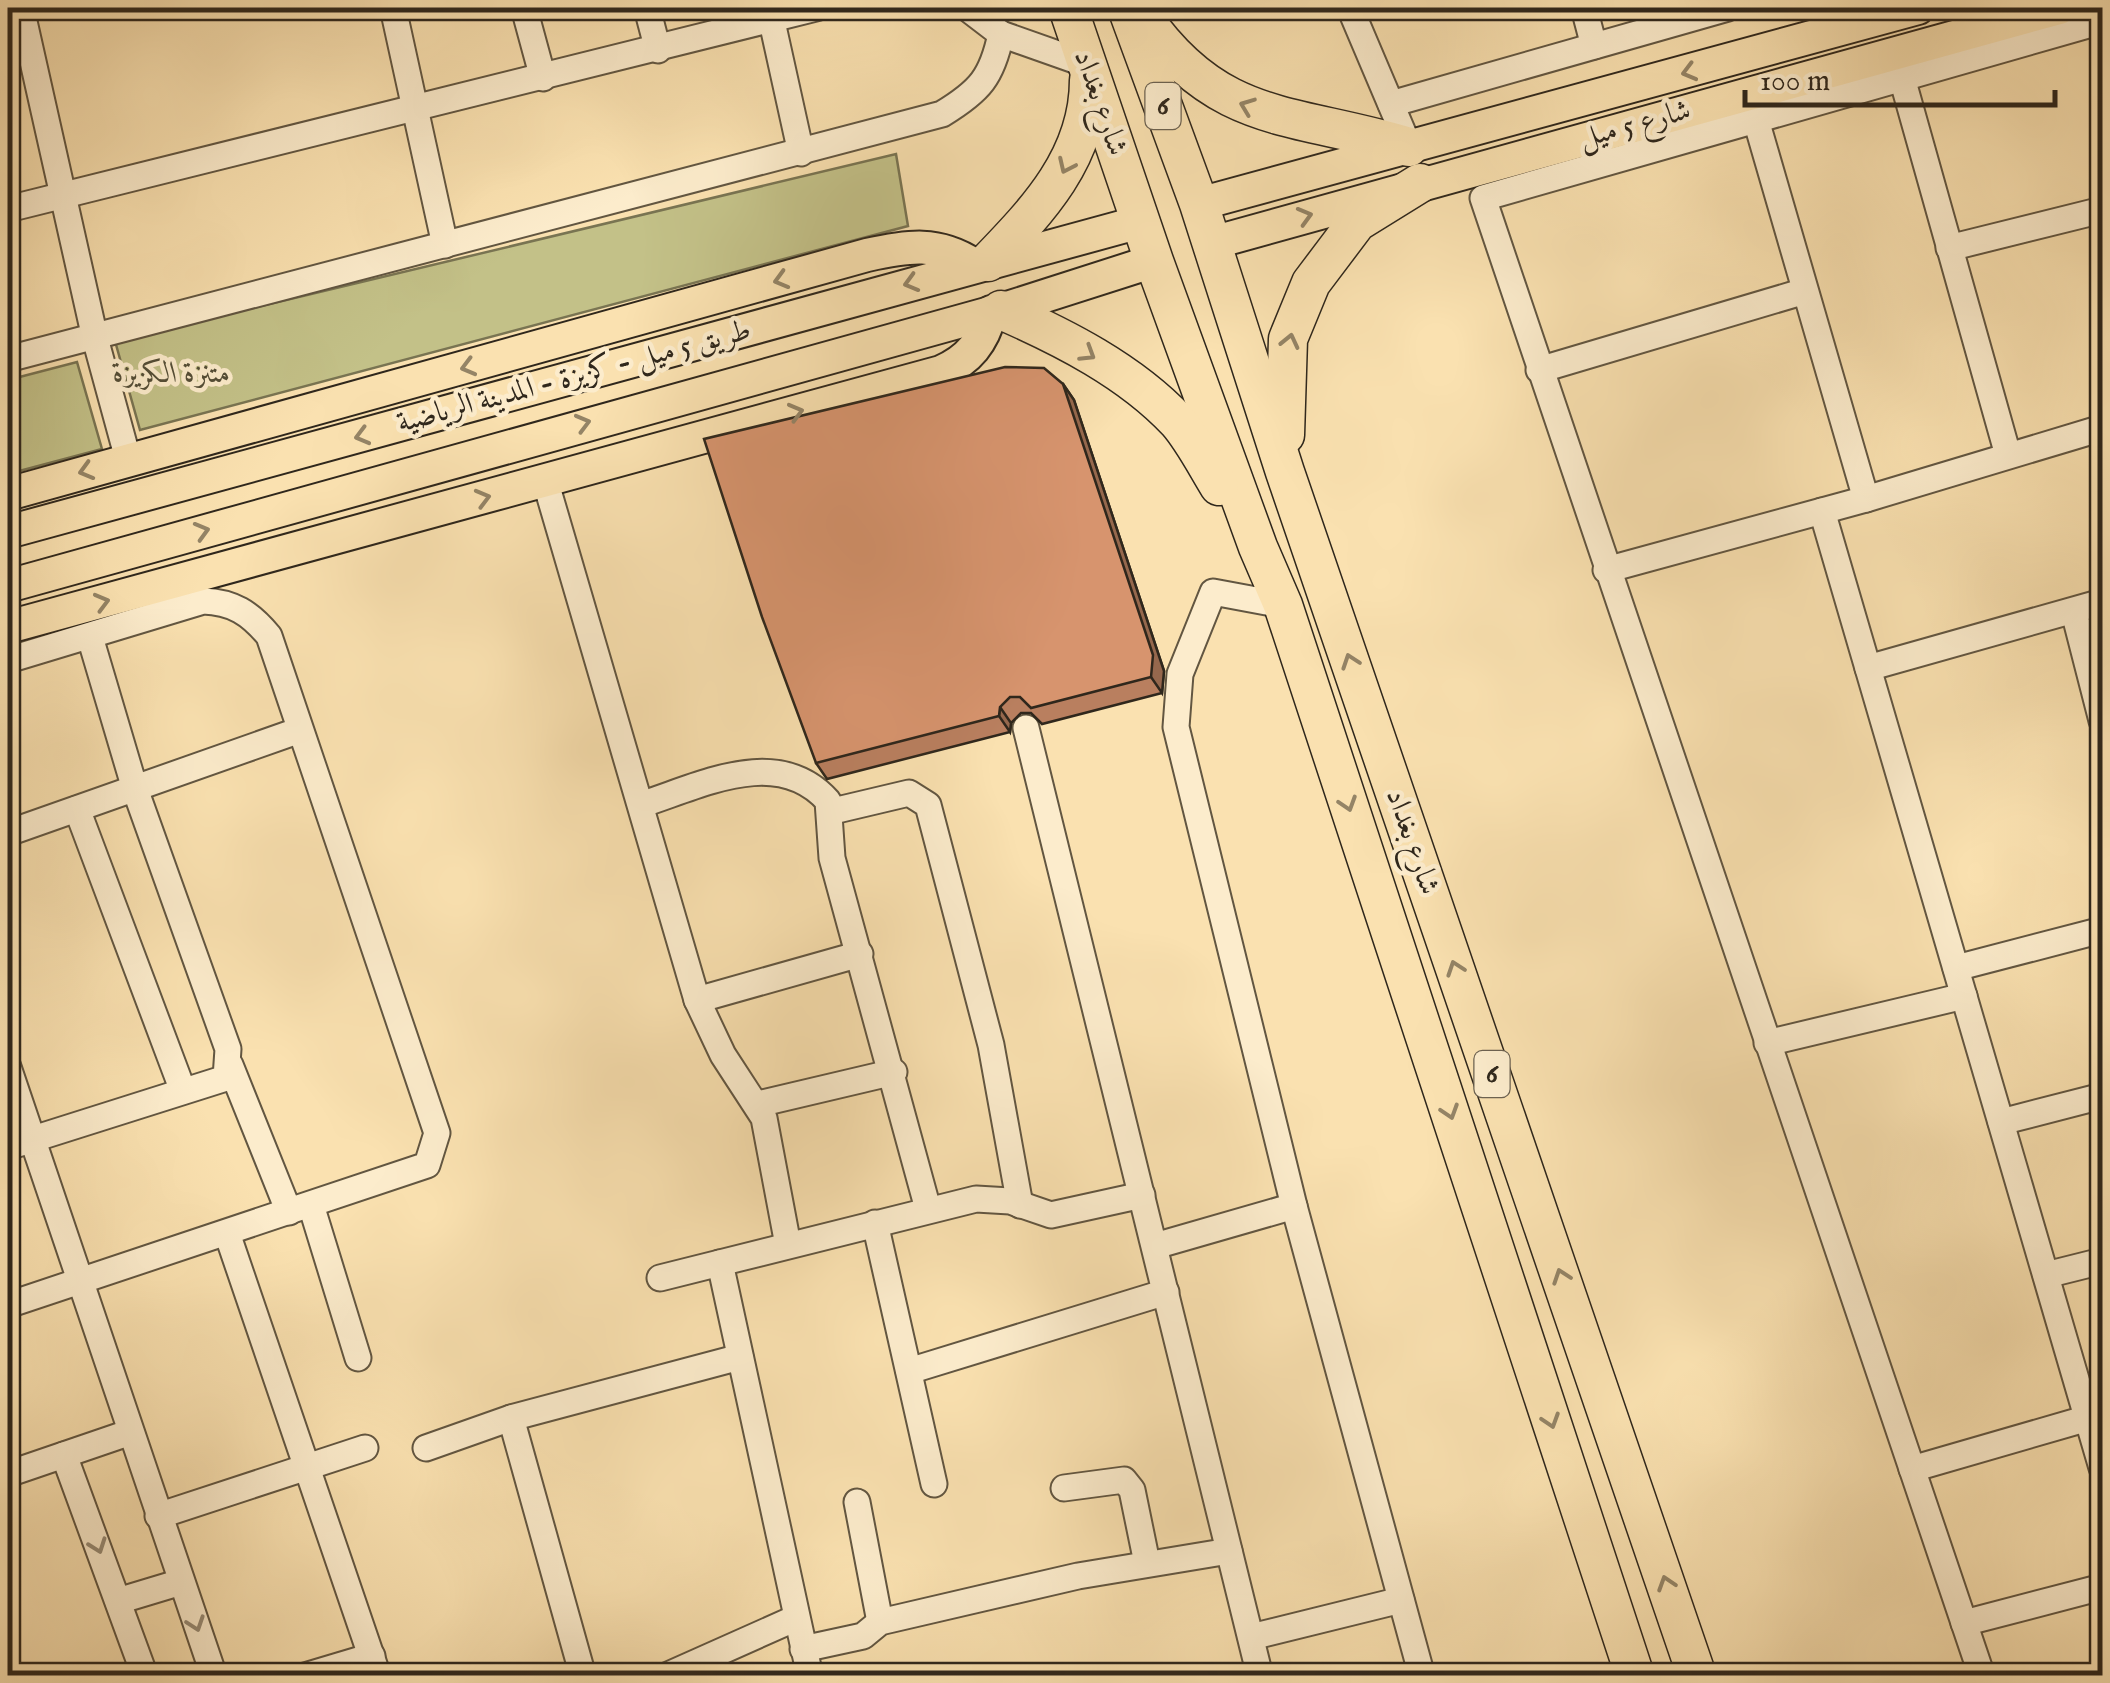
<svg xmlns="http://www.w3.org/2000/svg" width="2110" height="1683" font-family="'IM FELL English',Amiri,serif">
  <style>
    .green { fill: #c3c188; stroke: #797452; stroke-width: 2.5 }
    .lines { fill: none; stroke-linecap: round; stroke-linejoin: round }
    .minor-casing { stroke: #625641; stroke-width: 29 }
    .major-casing { stroke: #2f271c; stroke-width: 36 }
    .highway-casing { stroke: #2f271c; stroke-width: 41 }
    .minor { stroke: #fceccc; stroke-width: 25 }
    .major { stroke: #fae1b0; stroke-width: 32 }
    .highway { stroke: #fae1b0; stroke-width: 38 }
    .wall { fill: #b97f5f; stroke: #2f271c; stroke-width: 2.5 }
    .shaded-wall { fill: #96684d; stroke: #2f271c; stroke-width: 2.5 }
    .building { fill: #d7946e; stroke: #2f271c; stroke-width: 2.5 }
    .oneway { stroke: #948466 }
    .oneway2 { stroke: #968a74 }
    .labels { text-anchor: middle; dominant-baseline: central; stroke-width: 9; stroke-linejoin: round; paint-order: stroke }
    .shield { fill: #fceccc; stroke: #6c6251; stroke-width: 2.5 }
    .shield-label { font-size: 28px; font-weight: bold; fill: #2f271c }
    .street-label { font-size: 30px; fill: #2f271c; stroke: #fceccc }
    .park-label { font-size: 30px; font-style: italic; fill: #544e37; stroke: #fceccc }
  </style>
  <rect width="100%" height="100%" fill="#fae1b0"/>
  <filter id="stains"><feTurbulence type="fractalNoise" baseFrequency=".002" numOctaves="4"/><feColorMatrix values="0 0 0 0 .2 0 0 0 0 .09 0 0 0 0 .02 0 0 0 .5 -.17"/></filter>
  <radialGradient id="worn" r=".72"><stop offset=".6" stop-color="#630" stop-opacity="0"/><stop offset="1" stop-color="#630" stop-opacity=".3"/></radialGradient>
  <g class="green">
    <path d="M896 154 908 226 140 430 115 341Z"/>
    <path d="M77 362 102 449 8 474V380Z"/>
  </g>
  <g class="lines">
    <defs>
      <g id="minor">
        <path d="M21 8 95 338 128 459"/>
        <path d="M393 8 445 245"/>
        <path d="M524 8 543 78"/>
        <path d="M647 8 658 50"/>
        <path d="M769 8 801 153"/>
        <path d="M1350 8 1409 147"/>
        <path d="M1584 8 1594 46"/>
        <path d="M1001 34 1086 64"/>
        <path d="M1902 78 2008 455"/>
        <path d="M1391 104 1728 8"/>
        <path d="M1756 120 1866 499"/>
        <path d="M8 209 816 8"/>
        <path d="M1949 248 2102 210"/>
        <path d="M8 359 942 114C980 91 992 77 1001 34L967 8"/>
        <path d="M1539 370 1805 291"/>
        <path d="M545 480 697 1000 723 1055 764 1118 788 1245"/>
        <path d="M1822 511 2102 1468"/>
        <path d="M1606 570 1866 499 2102 428"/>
        <path d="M1283 605 1213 592 1180 674 1176 727 1294 1206 1422 1676"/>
        <path d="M2074 612 2102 721"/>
        <path d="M8 660 203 601C233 602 250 613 269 636L437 1133 427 1165 8 1305"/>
        <path d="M1868 668 2102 602"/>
        <path d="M1026 728 1260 1676"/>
        <path d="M643 804C702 785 778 745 828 801L832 858 928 1209"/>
        <path d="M77 809 183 1091"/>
        <path d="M833 811 909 793 928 805 991 1045 1020 1205"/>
        <path d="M8 833 300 730"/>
        <path d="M1956 968 2102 930"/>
        <path d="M697 1000 860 954"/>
        <path d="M1767 1043 1964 996"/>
        <path d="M230 1065 289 1212"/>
        <path d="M8 1067 214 1676"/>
        <path d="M758 1104 894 1072"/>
        <path d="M2001 1122 2102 1096"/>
        <path d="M8 1147 226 1078 228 1049 135 789 90 637"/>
        <path d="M311 1205 358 1358"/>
        <path d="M875 1223 934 1484"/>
        <path d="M227 1233 378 1676"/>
        <path d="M1155 1246 1294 1206"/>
        <path d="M720 1263 810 1676"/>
        <path d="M2046 1275 2102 1261"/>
        <path d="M660 1278 976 1199 1010 1201 1051 1215 1142 1195"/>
        <path d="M909 1371 1166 1292"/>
        <path d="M511 1418 583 1676"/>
        <path d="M426 1448 511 1418 740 1357"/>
        <path d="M64 1455 145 1676"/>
        <path d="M1912 1469 2102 1414"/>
        <path d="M8 1474 128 1433"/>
        <path d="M1064 1488 1124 1480 1132 1490 1147 1563"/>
        <path d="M857 1502 880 1622"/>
        <path d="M158 1516 365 1448"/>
        <path d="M118 1601 181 1582"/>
        <path d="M1964 1623 2102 1587"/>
        <path d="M1251 1637 1401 1600"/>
        <path d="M803 1649 863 1636 880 1622 1078 1576 1229 1551"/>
        <path d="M305 1676 372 1656"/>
        <path d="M666 1676 796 1618"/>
        <path d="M1982 1676 1483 198 2102 21"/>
      </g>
      <g id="major">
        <path d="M1199 204 1918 8"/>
        <path d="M1212 243 2059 8"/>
        <path d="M8 494 867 255C908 246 938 241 974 265"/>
        <path d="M8 532 1140 222"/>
        <path d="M8 586 1001 310 1154 261"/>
        <path d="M8 627 941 372C969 360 983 342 991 312"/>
      </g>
      <g id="highway">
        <path d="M1068 8 1154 261 1258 547 1283 605 1635 1676"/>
        <path d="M1127 8 1199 204 1285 472 1697 1676"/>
        <path d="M1143 17C1219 126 1294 112 1409 147"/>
        <path d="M988 262C1038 210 1089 157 1089 80"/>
        <path d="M1001 310C1063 337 1130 371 1177 421 1193 439 1206 465 1219 486"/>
        <path d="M1285 435 1288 339 1311 283 1357 222 1420 183"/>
      </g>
    </defs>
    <use href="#minor" class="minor-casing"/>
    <use href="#major" class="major-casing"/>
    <use href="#highway" class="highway-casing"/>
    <use href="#minor" class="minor"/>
    <use href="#major" class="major"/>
    <use href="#highway" class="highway"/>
  </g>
  <path class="wall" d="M1063 384 1074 400 1164 671 1162 693 1042 724 1031 713H1021L1011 723 1010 732 827 779 816 763Z"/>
  <g class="shaded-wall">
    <path d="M1063 384 1074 400 1164 671 1162 693 1151 677Z"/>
    <path d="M1000 707 1011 723 1010 732 999 716Z"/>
  </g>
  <path class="building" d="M1005 367 1044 368 1063 384 1153 655 1151 677 1031 708 1020 697H1010L1000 707 999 716 816 763 762 617 704 439Z"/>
  <defs><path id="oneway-chevron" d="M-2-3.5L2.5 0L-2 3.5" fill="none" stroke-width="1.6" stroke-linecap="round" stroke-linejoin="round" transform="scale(2.5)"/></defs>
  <g class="oneway">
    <use href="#oneway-chevron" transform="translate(1689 72) rotate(165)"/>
    <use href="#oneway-chevron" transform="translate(1247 106) rotate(-159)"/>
    <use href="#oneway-chevron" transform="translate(1066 166) rotate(115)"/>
    <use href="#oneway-chevron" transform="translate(1305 216) rotate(-16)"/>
    <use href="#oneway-chevron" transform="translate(781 280) rotate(164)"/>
    <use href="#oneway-chevron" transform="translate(911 283) rotate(164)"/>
    <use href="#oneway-chevron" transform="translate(1290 341) rotate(-77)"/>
    <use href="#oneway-chevron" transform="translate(1088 354) rotate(32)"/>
    <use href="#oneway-chevron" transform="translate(468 367) rotate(165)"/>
    <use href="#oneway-chevron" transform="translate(796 412) rotate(-15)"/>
    <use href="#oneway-chevron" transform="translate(583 423) rotate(-15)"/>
    <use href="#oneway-chevron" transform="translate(362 436) rotate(165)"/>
    <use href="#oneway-chevron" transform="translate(86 471) rotate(164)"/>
    <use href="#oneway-chevron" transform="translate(483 498) rotate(-15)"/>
    <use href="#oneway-chevron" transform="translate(202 531) rotate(-16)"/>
    <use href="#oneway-chevron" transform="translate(102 602) rotate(-15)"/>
    <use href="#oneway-chevron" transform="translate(1350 661) rotate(-109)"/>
    <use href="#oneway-chevron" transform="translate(1348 804) rotate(72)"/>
    <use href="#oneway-chevron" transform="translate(1455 968) rotate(-109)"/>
    <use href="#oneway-chevron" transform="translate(1450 1112) rotate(72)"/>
    <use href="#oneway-chevron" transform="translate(1561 1276) rotate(-109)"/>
    <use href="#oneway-chevron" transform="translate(1551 1421) rotate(72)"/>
    <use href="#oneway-chevron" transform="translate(1666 1583) rotate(-108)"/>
  </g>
  <g class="oneway2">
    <use href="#oneway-chevron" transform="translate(98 1546) rotate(70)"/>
    <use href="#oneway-chevron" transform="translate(196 1624) rotate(71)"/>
  </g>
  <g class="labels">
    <g class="shield">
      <rect x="1145.5" y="83" width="35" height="46" rx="8"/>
      <rect x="1474.5" y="1051" width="35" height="46" rx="8"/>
    </g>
    <g class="shield-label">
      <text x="1163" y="106">6</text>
      <text x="1492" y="1074">6</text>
    </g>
    <g class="street-label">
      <text transform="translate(1100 103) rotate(71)">شارع بغداد</text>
      <text transform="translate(1635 125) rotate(-15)">شارع 5 ميل</text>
      <text transform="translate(574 377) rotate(-15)">طريق 5 ميل - كزيزة - المدينة الرياضية</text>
      <text transform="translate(1412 842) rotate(71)">شارع بغداد</text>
    </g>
    <g class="park-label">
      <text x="172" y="374">متنزة الكزيزة</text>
    </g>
  </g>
  <rect width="2110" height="1683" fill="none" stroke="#fae1b0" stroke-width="40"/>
  <rect x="10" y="10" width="2090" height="1663" fill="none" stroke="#2f271c" stroke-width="5"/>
  <rect x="20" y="20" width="2070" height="1643" fill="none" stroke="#2f271c" stroke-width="2.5"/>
  <path d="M1745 90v15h310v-15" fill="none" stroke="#2f271c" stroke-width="5"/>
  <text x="1760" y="90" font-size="30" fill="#2f271c" stroke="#fceccc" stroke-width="8" paint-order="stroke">100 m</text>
  <rect width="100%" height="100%" filter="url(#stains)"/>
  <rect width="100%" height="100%" fill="url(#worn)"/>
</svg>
